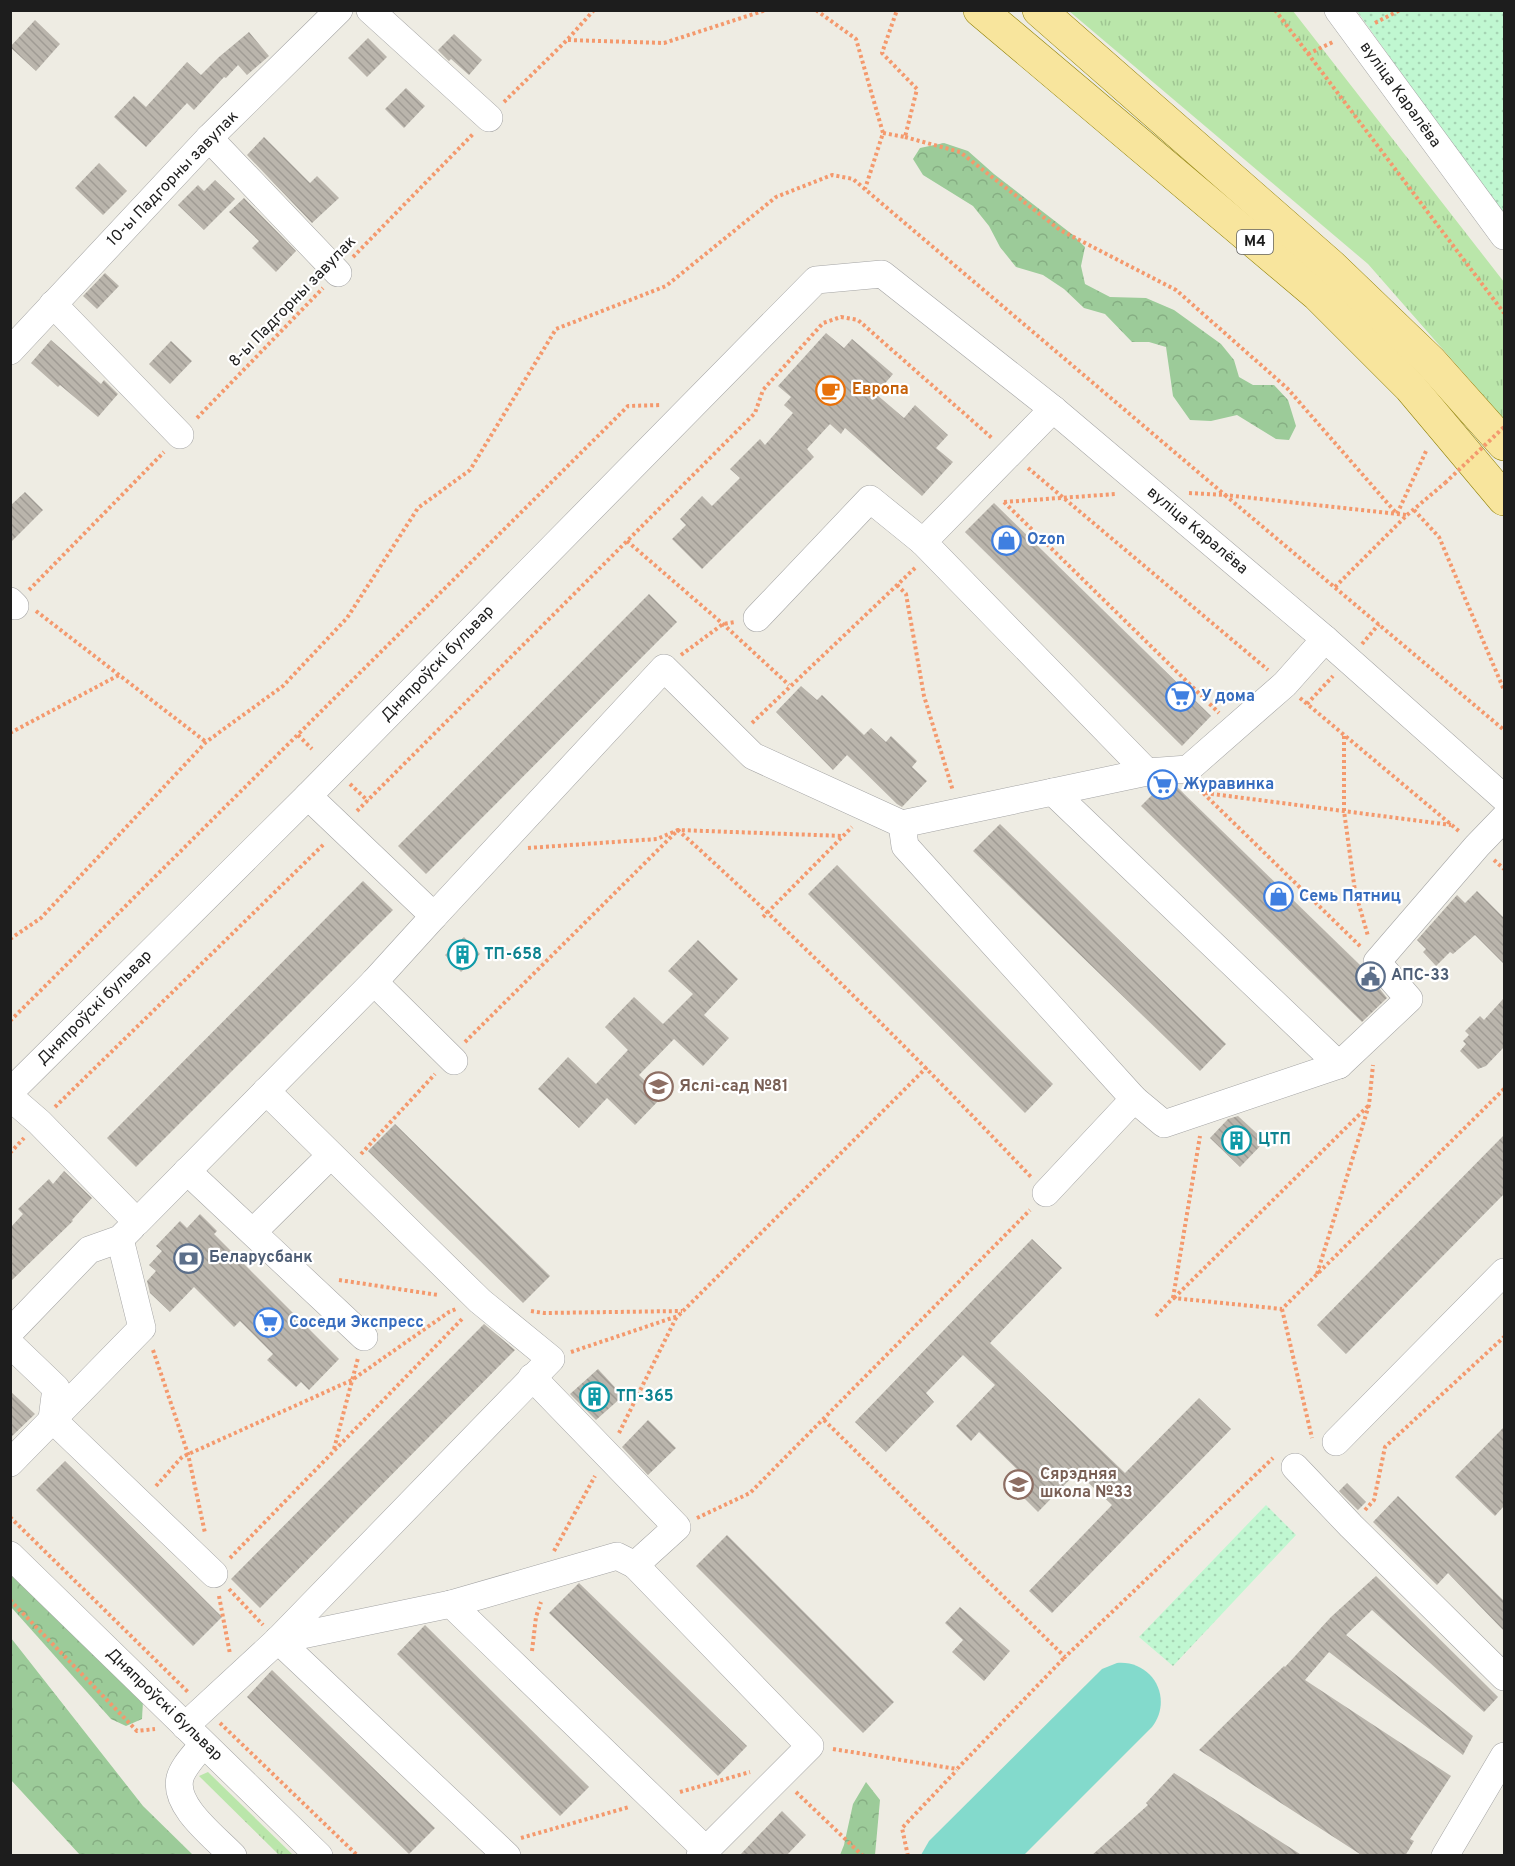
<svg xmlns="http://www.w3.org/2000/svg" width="1515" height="1866" font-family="Overpass,sans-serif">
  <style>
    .grass { fill: url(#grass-tufts) }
    .forest { fill: url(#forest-crowns) }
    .park { fill: url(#park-dots) }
    .pitch { fill: #83dacc }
    .building { fill: url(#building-back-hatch) }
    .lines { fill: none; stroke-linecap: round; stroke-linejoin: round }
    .minor-casing { stroke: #a4a4a4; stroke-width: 28 }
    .major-casing { stroke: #8f8006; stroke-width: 34 }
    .path { stroke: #f4996d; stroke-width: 4; stroke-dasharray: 3 3; stroke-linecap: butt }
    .minor { stroke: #fff; stroke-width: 27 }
    .major { stroke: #f8e59d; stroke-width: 33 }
    .path-bridge { stroke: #f4996d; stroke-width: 4; stroke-dasharray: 3 3; stroke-linecap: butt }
    .labels { text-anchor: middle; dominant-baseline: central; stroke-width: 4.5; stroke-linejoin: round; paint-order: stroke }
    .shield { fill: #fff; stroke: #616161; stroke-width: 1.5 }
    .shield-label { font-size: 15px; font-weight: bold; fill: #1d1d1d }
    .street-label { font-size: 16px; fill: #1d1d1d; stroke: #fff }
    .food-label { font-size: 16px; font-weight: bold; fill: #c56008; stroke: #fff; text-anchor: start }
    .shop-label { font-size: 16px; font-weight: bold; fill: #366cbe; stroke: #fff; text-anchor: start }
    .culture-label { font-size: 16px; font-weight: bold; fill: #0d838f; stroke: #fff; text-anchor: start }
    .service-label { font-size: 16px; font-weight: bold; fill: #4e5e75; stroke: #fff; text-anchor: start }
    .education-label { font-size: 16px; font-weight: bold; fill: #785e54; stroke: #fff; text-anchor: start }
  </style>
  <defs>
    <pattern id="grass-tufts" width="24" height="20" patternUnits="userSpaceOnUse" patternTransform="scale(1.5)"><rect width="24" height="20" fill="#bae6aa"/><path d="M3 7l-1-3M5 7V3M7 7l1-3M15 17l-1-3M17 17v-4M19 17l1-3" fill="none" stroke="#9fc592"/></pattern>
    <pattern id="forest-crowns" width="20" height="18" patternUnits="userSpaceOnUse" patternTransform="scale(1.5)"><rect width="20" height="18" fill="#9ccb99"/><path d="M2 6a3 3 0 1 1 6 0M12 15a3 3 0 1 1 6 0" fill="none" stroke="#86ae83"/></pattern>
    <pattern id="park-dots" width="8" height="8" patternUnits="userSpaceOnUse" patternTransform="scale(1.5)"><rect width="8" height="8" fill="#c0f7d1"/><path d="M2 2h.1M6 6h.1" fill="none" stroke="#a5d3b3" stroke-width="1.8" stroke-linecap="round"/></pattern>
    <pattern id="building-back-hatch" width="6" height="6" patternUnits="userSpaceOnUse" patternTransform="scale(1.5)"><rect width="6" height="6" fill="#bab5ac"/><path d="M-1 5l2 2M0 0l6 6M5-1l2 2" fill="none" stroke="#9f9b94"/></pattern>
  </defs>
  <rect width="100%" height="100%" fill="#eeece3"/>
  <g class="grass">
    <path d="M1069 11H1293L1504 282V419L1368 264Z"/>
    <path d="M208 1772 293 1855H279L199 1776Z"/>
  </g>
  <g class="forest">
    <path d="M944 143 968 151 994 174 1073 235 1085 247 1081 266 1085 284 1110 297 1146 298 1174 310 1221 344 1234 360 1239 377 1253 385H1274L1288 400 1296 426 1289 440 1276 439 1237 415 1211 421 1190 420 1173 396 1166 347 1149 342H1132L1105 314 1084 308 1064 289 1043 275 1016 267 1000 247 989 226 973 206 923 175 913 159 920 148Z"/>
    <path d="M10 1563 143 1701 142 1719 126 1726 111 1719 11 1607Z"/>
    <path d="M11 1638 143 1806 193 1855H80L11 1780Z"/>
    <path d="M866 1782 880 1800 875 1855H840L844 1845 853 1804Z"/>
  </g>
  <g class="park">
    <path d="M1357 11H1504V218Z"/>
    <path d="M1266 1505 1296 1535 1173 1666 1139 1637Z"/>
  </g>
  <path class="pitch" d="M1117 1663C1152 1660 1174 1698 1152 1727L1024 1855H921L929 1841 1102 1669Z"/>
  <g class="building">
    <path d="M35 20 60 44 36 71 10 47Z"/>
    <path d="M249 32 269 56 247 75 238 65 226 78 224 77 194 110 187 103 146 147 114 117 134 96 146 107 187 62 201 75 219 57Z"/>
    <path d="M454 34 482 60 469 75 451 59 449 61 438 50Z"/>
    <path d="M368 38 387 57 367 77 348 58Z"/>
    <path d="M406 88 425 106 404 128 385 109Z"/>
    <path d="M264 137 310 183 317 176 339 198 312 223 247 155Z"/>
    <path d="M99 163 127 191 103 215 75 188Z"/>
    <path d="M215 180 235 199 204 230 178 205 198 185 204 191Z"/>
    <path d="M244 198 296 251 276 272 252 248 259 241 229 212Z"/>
    <path d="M105 273 119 286 97 309 83 296Z"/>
    <path d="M826 333 844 348 852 339 893 374 876 394 904 418 915 405 948 435 936 448 953 462 922 496 845 428 841 434 830 424 807 449 814 457 702 569 672 539 686 525 680 519 702 496 712 506 740 478 730 469 760 439 765 445 793 413 784 405 791 397 778 386Z"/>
    <path d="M51 340 101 384 104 380 118 394 98 417 60 385 58 387 31 363Z"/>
    <path d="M171 341 192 361 170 384 149 364Z"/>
    <path d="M25 492 43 510 10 543V506Z"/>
    <path d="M994 503 1211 716 1182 746 965 532Z"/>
    <path d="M649 594 677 622 426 874 398 846Z"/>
    <path d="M801 686 817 700 822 695 864 735 871 728 886 742 891 736 917 761 912 767 927 781 902 807 897 804 847 755 833 770 776 712Z"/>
    <path d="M1176 786 1363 968 1387 998 1362 1022 1141 806 1160 787Z"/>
    <path d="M1000 824 1226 1044 1200 1071 973 851Z"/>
    <path d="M837 865 1053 1084 1025 1113 808 894Z"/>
    <path d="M363 881 393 910 136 1167 107 1138Z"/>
    <path d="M1477 891 1504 918V964L1475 935 1453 954 1450 952 1436 966 1423 952 1426 949 1417 940 1457 895 1465 903Z"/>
    <path d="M464 937 480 954 461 972 445 955Z"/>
    <path d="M698 940 738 979 704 1015 729 1038 703 1066 674 1039 639 1075 662 1097 635 1125 607 1098 579 1128 538 1089 568 1057 596 1084 628 1050 605 1027 634 997 663 1024 693 994 668 971Z"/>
    <path d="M1504 998V1047L1486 1066 1478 1069 1460 1051 1466 1044 1463 1041 1469 1035 1465 1031 1480 1016 1484 1020Z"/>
    <path d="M1238 1116 1265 1141 1240 1167 1210 1138 1228 1119Z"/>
    <path d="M395 1124 550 1276 523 1303 368 1151Z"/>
    <path d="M1504 1135V1194L1346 1354 1317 1325Z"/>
    <path d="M64 1171 92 1198 72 1220 73 1221 10 1282V1228L23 1214 18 1209 49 1179 53 1184Z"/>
    <path d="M200 1214 217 1231 214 1234 339 1359 309 1390 301 1382 296 1387 267 1360 273 1354 240 1321 234 1327 194 1287 170 1312 150 1293 147 1281 156 1271 149 1265 162 1251 156 1246 180 1221 187 1228Z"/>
    <path d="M1032 1239 1062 1268 990 1343 1125 1473 1199 1398 1231 1429 1052 1613 1029 1591 1112 1505 1077 1472 1038 1512 1020 1494 1031 1483 979 1432 971 1441 956 1426 995 1385 963 1355 926 1393 934 1402 886 1452 855 1422Z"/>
    <path d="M484 1324 515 1350 260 1608 231 1579Z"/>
    <path d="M598 1369 623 1396 596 1420 570 1394Z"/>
    <path d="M10 1391 35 1414 10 1438Z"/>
    <path d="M648 1420 676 1448 648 1475 622 1447Z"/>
    <path d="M1504 1427V1506L1495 1516 1455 1477Z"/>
    <path d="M65 1461 222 1617 193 1646 36 1490Z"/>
    <path d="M1347 1483 1366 1502 1358 1510 1339 1491Z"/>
    <path d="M1398 1496 1504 1601V1631L1448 1573 1437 1585 1373 1522Z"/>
    <path d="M727 1535 894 1702 863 1733 696 1566Z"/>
    <path d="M1376 1576 1498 1697 1484 1712 1372 1610 1346 1635 1473 1736 1463 1755 1329 1652 1305 1680 1451 1776 1410 1839 1414 1841 1405 1856H1363L1199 1750 1284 1666 1285 1667 1331 1617Z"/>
    <path d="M579 1583 747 1746 718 1776 549 1613Z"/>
    <path d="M960 1607 1010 1651 984 1681 952 1652 963 1640 945 1623Z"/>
    <path d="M425 1625 589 1787 560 1816 397 1654Z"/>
    <path d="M272 1670 435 1828 409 1854 247 1697Z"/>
    <path d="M1174 1773 1303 1856H1091L1148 1805 1146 1803Z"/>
    <path d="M782 1811 806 1835 786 1856H739Z"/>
  </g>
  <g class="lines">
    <defs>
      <g id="minor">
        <path d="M370 10 489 118"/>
        <path d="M1338 10 1504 236"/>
        <path d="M209 138 338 273"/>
        <path d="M53 304 180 435"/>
        <path d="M10 351 209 138 339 10"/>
        <path d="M1053 409 923 542 1147 772"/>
        <path d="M10 601 15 606"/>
        <path d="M757 618 870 499 923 542"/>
        <path d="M1325 639 1285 684 1188 769 1147 772 902 824 905 846 1134 1099 1164 1124 1339 1065 1409 999 1377 962 1477 846 1504 818"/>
        <path d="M1053 792 1339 1065"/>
        <path d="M308 796 434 916 664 668 753 756 902 824"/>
        <path d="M374 982 454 1061"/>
        <path d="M10 1092 308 796 816 280 882 274 1053 409 1325 639 1504 798"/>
        <path d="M10 1097 39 1122 137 1222 374 982 434 916"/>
        <path d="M187 1171 364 1337"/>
        <path d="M1046 1193 1134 1099"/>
        <path d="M253 1232 330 1156"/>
        <path d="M10 1332 89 1250 120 1239 132 1227"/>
        <path d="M10 1344 56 1388 52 1419 214 1574"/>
        <path d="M1336 1442 1504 1272"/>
        <path d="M10 1463 142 1328 120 1239"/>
        <path d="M1295 1467 1351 1526 1504 1677"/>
        <path d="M10 1555 319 1856"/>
        <path d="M635 1565 810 1746 700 1856"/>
        <path d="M451 1604 706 1850"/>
        <path d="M278 1640 451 1604 617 1556 635 1565 677 1527 532 1377"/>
        <path d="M278 1640 507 1856"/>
        <path d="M185 1726 278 1640 551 1359 480 1301 266 1091"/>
        <path d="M203 1744C196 1754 183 1766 180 1778 173 1806 215 1837 233 1856"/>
        <path d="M1445 1856 1504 1756"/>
      </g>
      <g id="major">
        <path d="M980 10 1318 295 1410 387 1504 499"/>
        <path d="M1039 10 1331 266 1431 362 1504 444"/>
      </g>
    </defs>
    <use href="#minor" class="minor-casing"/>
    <use href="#major" class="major-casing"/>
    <g class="path">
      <path d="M816 10 856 39 883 133 865 189"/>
      <path d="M1275 10 1504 313"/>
      <path d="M1375 23 1400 10"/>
      <path d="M568 40 664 43 766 10"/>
      <path d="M1308 54 1335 41"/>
      <path d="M504 102 567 40 594 10"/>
      <path d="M883 133 905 137 917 89 882 53 897 10"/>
      <path d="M905 137 960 152 1060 230 1176 290 1287 388 1397 514 1427 449"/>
      <path d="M353 257 474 133"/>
      <path d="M197 418 323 288"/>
      <path d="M1028 468 1268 670"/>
      <path d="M1189 493 1225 495 1504 730"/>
      <path d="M1004 502 1116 494"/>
      <path d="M1004 502 1219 713"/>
      <path d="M1414 510 1439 537 1504 690"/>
      <path d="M627 541 723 624 789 685"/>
      <path d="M897 585 906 594 924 696 953 791"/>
      <path d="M1335 587 1407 515 1445 483"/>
      <path d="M29 590 164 452"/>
      <path d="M36 611 206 742"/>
      <path d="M1362 644 1379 624"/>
      <path d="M681 655 723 624 735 622"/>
      <path d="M1300 698 1460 832"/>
      <path d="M1307 704 1333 676"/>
      <path d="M752 723 916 567"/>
      <path d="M10 733 119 675"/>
      <path d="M298 735 312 749"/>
      <path d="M1344 736V811L1355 891 1368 936"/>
      <path d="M350 784 368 801"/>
      <path d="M1199 789 1361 947"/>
      <path d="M1205 793 1451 825"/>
      <path d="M357 811 755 413 763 390 823 323 841 317 858 320 992 438"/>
      <path d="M528 848 657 839 678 830 843 836"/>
      <path d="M1494 860 1504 869"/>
      <path d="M763 917 852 827"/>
      <path d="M10 939 41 918 206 742 283 686 347 618 418 508 470 470 556 329 666 286 776 197 832 175 853 179 1225 495 1407 515"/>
      <path d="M10 1021 628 406 661 405"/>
      <path d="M465 1042 678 830C801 941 918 1058 1032 1178"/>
      <path d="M55 1107 324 844"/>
      <path d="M10 1153 24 1138"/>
      <path d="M361 1154 435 1074"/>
      <path d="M1317 1274 1369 1105 1373 1065"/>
      <path d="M339 1280 438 1295"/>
      <path d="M1173 1298 1200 1136"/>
      <path d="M1174 1298 1369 1105"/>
      <path d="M1282 1309 1312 1438"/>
      <path d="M531 1311 544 1313 682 1311"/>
      <path d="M1156 1316 1173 1298 1282 1309 1504 1089"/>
      <path d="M153 1350 188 1454 205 1533"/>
      <path d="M571 1352 678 1316 927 1067"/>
      <path d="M824 1420 1065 1657 1273 1458"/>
      <path d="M619 1433 677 1316"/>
      <path d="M334 1449 358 1358"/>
      <path d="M156 1486 182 1457 352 1380 449 1312 456 1309"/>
      <path d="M1365 1510 1374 1500 1385 1447 1504 1337"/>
      <path d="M10 1517 189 1693"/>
      <path d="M697 1518 750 1493 1030 1210"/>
      <path d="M554 1551 595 1476"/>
      <path d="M230 1558 463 1318"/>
      <path d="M229 1589 263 1625"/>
      <path d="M219 1596 230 1654"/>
      <path d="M10 1600 137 1731 155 1729"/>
      <path d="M532 1651 536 1617 541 1602"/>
      <path d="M220 1723 358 1856"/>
      <path d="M833 1749 957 1769 1065 1657"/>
      <path d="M680 1792 750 1772"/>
      <path d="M796 1792 863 1856"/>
      <path d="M521 1838 629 1807"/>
      <path d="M908 1856 902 1828 957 1770"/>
    </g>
    <use href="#minor" class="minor"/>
    <use href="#major" class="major"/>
    <path class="path-bridge" d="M1445 483 1504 427"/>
  </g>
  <defs>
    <symbol id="cafe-ring" viewBox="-11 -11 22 22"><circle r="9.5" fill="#fff" stroke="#e8710a" stroke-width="1.5"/><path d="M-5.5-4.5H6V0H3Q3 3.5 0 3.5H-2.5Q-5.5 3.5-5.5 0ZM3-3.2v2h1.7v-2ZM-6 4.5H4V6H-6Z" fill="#e8710a"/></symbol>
    <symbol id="shop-ring" viewBox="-11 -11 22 22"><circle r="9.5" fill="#fff" stroke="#3f7fe0" stroke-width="1.5"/><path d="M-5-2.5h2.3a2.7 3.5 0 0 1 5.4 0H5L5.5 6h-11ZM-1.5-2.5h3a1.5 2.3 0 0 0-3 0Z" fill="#3f7fe0"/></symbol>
    <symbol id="supermarket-ring" viewBox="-11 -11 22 22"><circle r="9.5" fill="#fff" stroke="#3f7fe0" stroke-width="1.5"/><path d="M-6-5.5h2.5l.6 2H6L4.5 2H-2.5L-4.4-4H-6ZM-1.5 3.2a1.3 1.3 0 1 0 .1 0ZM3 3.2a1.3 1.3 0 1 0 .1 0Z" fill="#3f7fe0"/></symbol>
    <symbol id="building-ring" viewBox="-11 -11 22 22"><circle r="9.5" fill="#fff" stroke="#0f9aa8" stroke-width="1.5"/><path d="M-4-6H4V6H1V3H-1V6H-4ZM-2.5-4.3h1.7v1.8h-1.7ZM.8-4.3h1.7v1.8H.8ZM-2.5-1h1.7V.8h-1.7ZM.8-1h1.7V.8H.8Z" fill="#0f9aa8"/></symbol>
    <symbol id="civic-ring" viewBox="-11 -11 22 22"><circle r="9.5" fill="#fff" stroke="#5c6f8a" stroke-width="1.5"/><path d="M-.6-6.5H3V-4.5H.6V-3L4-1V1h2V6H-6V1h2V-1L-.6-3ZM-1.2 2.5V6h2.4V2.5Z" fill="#5c6f8a"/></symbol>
    <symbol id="school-ring" viewBox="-11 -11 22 22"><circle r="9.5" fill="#fff" stroke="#8d6e63" stroke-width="1.5"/><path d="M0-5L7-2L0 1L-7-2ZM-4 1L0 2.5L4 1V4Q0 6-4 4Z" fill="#8d6e63"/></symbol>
    <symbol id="bank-ring" viewBox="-11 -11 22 22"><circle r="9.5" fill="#fff" stroke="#5c6f8a" stroke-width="1.5"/><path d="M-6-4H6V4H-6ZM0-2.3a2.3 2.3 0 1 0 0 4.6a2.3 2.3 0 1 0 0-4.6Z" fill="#5c6f8a"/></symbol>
  </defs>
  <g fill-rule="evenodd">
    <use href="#cafe-ring" x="814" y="374" width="33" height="33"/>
    <use href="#shop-ring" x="990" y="524" width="33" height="33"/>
    <use href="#supermarket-ring" x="1164" y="680" width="33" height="33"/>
    <use href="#supermarket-ring" x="1146" y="768" width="33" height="33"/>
    <use href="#shop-ring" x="1262" y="880" width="33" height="33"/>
    <use href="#building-ring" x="446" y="938" width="33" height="33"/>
    <use href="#civic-ring" x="1354" y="960" width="33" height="33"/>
    <use href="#school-ring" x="642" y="1070" width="33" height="33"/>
    <use href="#building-ring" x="1220" y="1124" width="33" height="33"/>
    <use href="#bank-ring" x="172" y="1242" width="33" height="33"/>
    <use href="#supermarket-ring" x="252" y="1306" width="33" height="33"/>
    <use href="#building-ring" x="578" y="1380" width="33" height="33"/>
    <use href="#school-ring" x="1002" y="1468" width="33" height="33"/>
  </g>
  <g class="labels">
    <rect class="shield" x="1237" y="230" width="36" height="24" rx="4.5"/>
    <g class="shield-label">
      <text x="1255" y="242">М4</text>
    </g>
    <g class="street-label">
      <text transform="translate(1400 95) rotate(54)">вуліца Каралёва</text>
      <text transform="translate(173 179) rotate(-46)">10-ы Падгорны завулак</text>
      <text transform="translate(293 302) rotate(-46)">8-ы Падгорны завулак</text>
      <text transform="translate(1197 531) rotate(40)">вуліца Каралёва</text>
      <text transform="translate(438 664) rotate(-46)">Дняпроўскі бульвар</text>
      <text transform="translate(95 1008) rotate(-45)">Дняпроўскі бульвар</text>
      <text transform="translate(164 1705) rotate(44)">Дняпроўскі бульвар</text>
    </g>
    <g class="food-label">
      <text x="852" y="390">Европа</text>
    </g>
    <g class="shop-label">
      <text x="1027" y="540">Ozon</text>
      <text x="1201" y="697">У дома</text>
      <text x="1183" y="785">Журавинка</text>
      <text x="1299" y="897">Семь Пятниц</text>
      <text x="289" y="1323">Соседи Экспресс</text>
    </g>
    <g class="culture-label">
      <text x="484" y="955">ТП-658</text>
      <text x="1258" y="1140">ЦТП</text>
      <text x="616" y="1397">ТП-365</text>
    </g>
    <g class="service-label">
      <text x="1391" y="976">АПС-33</text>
      <text x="209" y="1258">Беларусбанк</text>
    </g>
    <g class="education-label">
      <text x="679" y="1087">Яслі-сад №81</text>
      <text x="1040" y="1475">Сярэдняя<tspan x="1040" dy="18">школа №33</tspan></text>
    </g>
  </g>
  <rect width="1515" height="1866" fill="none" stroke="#1d1d1d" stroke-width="24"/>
</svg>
